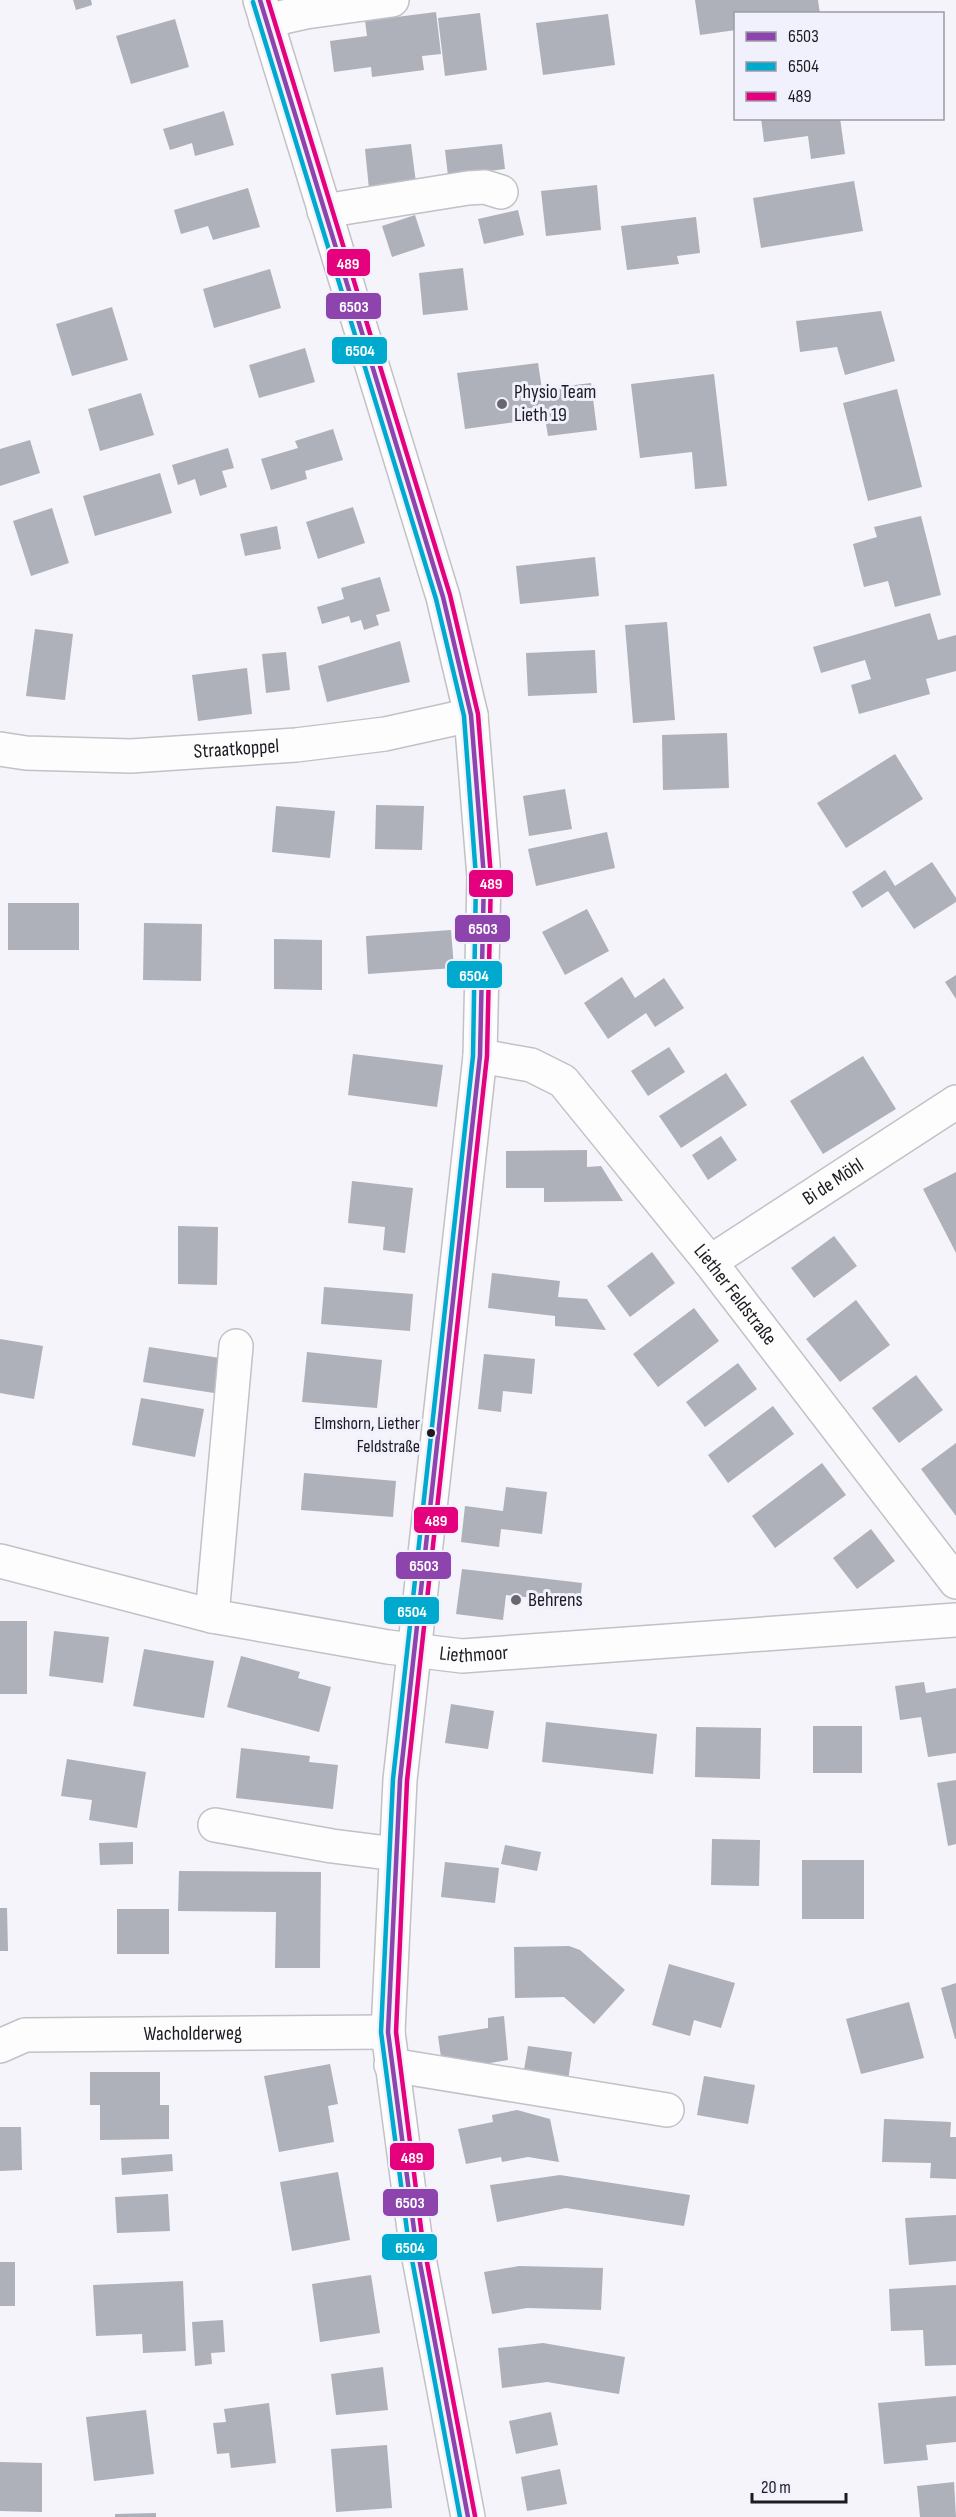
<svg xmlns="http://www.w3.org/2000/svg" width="956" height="2517" font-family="'Sofia Sans Condensed',sans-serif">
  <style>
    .building { fill: #aeb1ba }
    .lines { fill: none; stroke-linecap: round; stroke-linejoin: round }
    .minor-casing { stroke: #c1c1c6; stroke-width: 36 }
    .minor { stroke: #fdfdfe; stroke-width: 33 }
    .bus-1-casing { stroke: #f1f1fd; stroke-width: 9 }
    .bus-2-casing { stroke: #f1f1fd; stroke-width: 9 }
    .bus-3-casing { stroke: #f1f1fd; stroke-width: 9 }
    .bus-1 { stroke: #8e44ad; stroke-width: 4.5 }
    .bus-2 { stroke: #00a9ce; stroke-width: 4.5 }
    .bus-3 { stroke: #e5007d; stroke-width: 4.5 }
    .poi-dot { fill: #68676d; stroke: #f1f1fd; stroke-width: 2 }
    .bus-dot { fill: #1c1b21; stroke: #f1f1fd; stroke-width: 2 }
    .labels { text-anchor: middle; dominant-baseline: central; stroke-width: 6; stroke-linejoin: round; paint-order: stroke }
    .bus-label { font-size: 18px; fill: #1c1b21; stroke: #f1f1fd; text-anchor: end }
    .poi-label { font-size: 20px; fill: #1c1b21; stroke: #f1f1fd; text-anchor: start }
    .street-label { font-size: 20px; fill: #1c1b21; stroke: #f1f1fd }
    .line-badge { stroke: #f1f1fd; stroke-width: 2 }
    .badge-label { font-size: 16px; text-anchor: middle; font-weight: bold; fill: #fff }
  </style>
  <rect width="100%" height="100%" fill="#f4f4fa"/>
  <g class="building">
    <path d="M73 0H91L92 5 76 10Z"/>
    <path d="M695 0H818L820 14H736V30L700 35Z"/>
    <path d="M436 12 441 54 422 56 424 70 372 77 371 67 334 72 330 41 367 36 365 21Z"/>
    <path d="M480 13 487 70 445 76 438 18Z"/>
    <path d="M608 14 615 65 543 75 536 23Z"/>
    <path d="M175 19 189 67 131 84 116 36Z"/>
    <path d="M224 111 234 145 195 156 192 143 170 150 163 129Z"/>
    <path d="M761 118H840L845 154 811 159 808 136 764 142Z"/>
    <path d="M411 144 416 183 369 189 365 149Z"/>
    <path d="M502 144 505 169 448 176 445 150Z"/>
    <path d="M854 181 863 231 761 248 753 198Z"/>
    <path d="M597 185 601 230 546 236 541 191Z"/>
    <path d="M248 188 260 227 213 240 208 226 181 234 174 210Z"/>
    <path d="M518 210 524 235 484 244 478 219Z"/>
    <path d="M415 215 425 246 392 257 382 226Z"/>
    <path d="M696 217 700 253 677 256 679 264 627 270 621 226Z"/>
    <path d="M463 268 468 310 423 315 419 273Z"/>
    <path d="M270 269 281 308 214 328 203 289Z"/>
    <path d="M112 307 128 360 72 376 56 324Z"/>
    <path d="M881 311 895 361 845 375 837 347 800 352 796 321Z"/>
    <path d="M305 348 315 382 259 398 249 365Z"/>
    <path d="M538 363 542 389 591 383 597 430 548 436 545 418 465 429 457 373Z"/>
    <path d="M714 374 727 486 695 489 692 452 640 458 631 384Z"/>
    <path d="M897 389 922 487 868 501 843 403Z"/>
    <path d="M141 393 154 435 100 451 88 409Z"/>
    <path d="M333 429 343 460 305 471 307 479 271 490 261 459 298 448 295 441Z"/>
    <path d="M30 440 40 473 0 486V449Z"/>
    <path d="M228 448 234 468 222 471 227 487 200 496 195 479 178 485 172 465Z"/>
    <path d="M160 473 172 513 95 536 83 496Z"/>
    <path d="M353 507 365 543 318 559 306 522Z"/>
    <path d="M52 508 69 563 31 576 13 521Z"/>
    <path d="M921 516 941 595 895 607 888 581 864 587 853 544 877 537 874 527Z"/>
    <path d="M277 526 281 549 245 556 240 534Z"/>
    <path d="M595 557 599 596 520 604 516 566Z"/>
    <path d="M380 577 390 611 376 615 379 625 364 630 361 620 351 623 349 616 322 624 317 607 344 599 341 588Z"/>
    <path d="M930 613 938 640 956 635V671L926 679 930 694 859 714 851 685 871 679 865 660 821 673 813 647Z"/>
    <path d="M667 622 675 720 633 723 625 625Z"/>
    <path d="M35 629 73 634 65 700 26 696Z"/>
    <path d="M400 641 410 682 327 702 318 666Z"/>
    <path d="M595 650 597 693 528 696 526 653Z"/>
    <path d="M286 652 290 690 266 693 262 654Z"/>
    <path d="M247 668 252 714 198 721 192 675Z"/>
    <path d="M727 733 729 788 663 790 662 735Z"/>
    <path d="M895 754 923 799 846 848 817 803Z"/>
    <path d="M565 789 572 829 529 836 523 796Z"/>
    <path d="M376 805 424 806 422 850 375 849Z"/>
    <path d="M276 806 335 811 330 858 272 852Z"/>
    <path d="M607 832 615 868 536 886 528 849Z"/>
    <path d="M932 862 956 898V902L914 929 888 891 862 908 852 892 885 870 895 886Z"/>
    <rect x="8" y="903" width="71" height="47"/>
    <path d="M587 909 609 951 565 975 542 932Z"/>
    <path d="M144 923 202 924 201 981 143 980Z"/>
    <path d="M451 930 454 968 368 974 366 936Z"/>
    <path d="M274 939 322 940V990L274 989Z"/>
    <path d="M956 975V999L945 982Z"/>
    <path d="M622 977 635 998 664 978 684 1008 655 1027 646 1013 608 1039 584 1003Z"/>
    <path d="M669 1047 685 1072 648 1096 631 1071Z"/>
    <path d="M353 1054 443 1065 437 1107 348 1095Z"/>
    <path d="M863 1056 896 1109 823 1154 790 1101Z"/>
    <path d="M726 1073 747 1105 681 1148 659 1116Z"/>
    <path d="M721 1136 737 1160 708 1180 692 1155Z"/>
    <path d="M587 1150V1167L601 1166 623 1201 544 1202V1188H506V1151Z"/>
    <path d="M956 1172V1253L923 1189Z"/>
    <path d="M352 1181 413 1188 405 1253 383 1250 385 1227 348 1223Z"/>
    <path d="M178 1226 218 1227 217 1285 178 1284Z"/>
    <path d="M834 1236 857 1266 814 1298 791 1268Z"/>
    <path d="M652 1252 675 1283 630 1317 607 1286Z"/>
    <path d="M492 1273 560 1281 558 1297 587 1299 606 1330 555 1326V1316L488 1308Z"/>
    <path d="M324 1287 413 1294 410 1331 321 1324Z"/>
    <path d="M856 1300 890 1345 840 1382 806 1339Z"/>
    <path d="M694 1308 719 1341 658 1387 633 1354Z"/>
    <path d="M0 1339 43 1346 34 1399 0 1393Z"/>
    <path d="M149 1347 220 1358 214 1393 143 1382Z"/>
    <path d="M307 1352 382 1360 377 1408 302 1402Z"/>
    <path d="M484 1354 535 1359 532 1394 503 1391 501 1412 478 1409Z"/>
    <path d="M738 1363 757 1389 705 1427 686 1402Z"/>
    <path d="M916 1375 943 1410 899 1443 872 1408Z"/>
    <path d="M141 1398 204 1409 195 1457 132 1445Z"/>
    <path d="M773 1406 794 1434 728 1483 708 1455Z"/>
    <path d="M956 1443V1516L921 1469Z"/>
    <path d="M822 1463 846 1495 775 1548 752 1516Z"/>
    <path d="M304 1473 396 1481 393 1517 301 1510Z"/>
    <path d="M506 1487 547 1492 542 1534 501 1529 499 1547 461 1542 465 1506 503 1511Z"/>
    <path d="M871 1529 895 1561 857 1589 833 1558Z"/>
    <path d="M462 1569 582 1583 580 1603 506 1595 503 1620 456 1614Z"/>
    <rect x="0" y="1621" width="27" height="73"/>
    <path d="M54 1631 109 1637 103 1683 49 1676Z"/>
    <path d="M144 1649 214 1661 204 1718 133 1706Z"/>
    <path d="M241 1656 300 1672 298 1678 331 1687 319 1732 227 1707Z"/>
    <path d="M924 1682 926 1693 956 1688V1753L928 1757 921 1717 900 1720 895 1686Z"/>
    <path d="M451 1704 494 1711 488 1749 445 1743Z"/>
    <path d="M546 1722 657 1734 653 1774 542 1762Z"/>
    <rect x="813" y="1726" width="49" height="47"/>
    <path d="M696 1727 761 1728 760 1779 695 1777Z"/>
    <path d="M241 1748 310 1756 309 1762 338 1765 333 1809 236 1798Z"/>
    <path d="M67 1759 146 1772 137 1828 89 1820 92 1800 61 1796Z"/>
    <path d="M956 1780V1844L948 1846 937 1783Z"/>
    <path d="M712 1839 760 1840 759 1886 711 1885Z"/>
    <path d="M133 1842V1864L100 1865 99 1843Z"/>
    <path d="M505 1845 541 1852 537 1871 501 1864Z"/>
    <rect x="802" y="1860" width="62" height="59"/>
    <path d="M445 1862 499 1868 495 1903 441 1897Z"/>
    <path d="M179 1871 321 1872 320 1968H275L276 1912 178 1911Z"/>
    <path d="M0 1908H7L8 1951H0Z"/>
    <rect x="117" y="1909" width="52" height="45"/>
    <path d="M569 1946 580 1950 625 1990 594 2024 564 1997 515 1998 514 1947Z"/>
    <path d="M669 1964 735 1983 721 2028 694 2020 690 2036 652 2025Z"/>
    <path d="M956 1983V2039H955L941 1988Z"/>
    <path d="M909 2002 924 2058 861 2074 846 2019Z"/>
    <path d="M504 2016 508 2060 443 2071 438 2036 488 2028V2018Z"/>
    <path d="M528 2046 572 2052 567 2089 522 2082Z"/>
    <path d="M330 2064 338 2104 328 2106 334 2142 279 2152 264 2076Z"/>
    <path d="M90 2072H160V2105H169V2139L100 2140V2105H90Z"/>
    <path d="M704 2076 755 2085 748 2124 697 2115Z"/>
    <path d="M517 2110 550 2119 559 2162 528 2157 502 2162 501 2157 466 2164 458 2129 493 2122 492 2115Z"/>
    <path d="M884 2119 951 2122 950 2137H956V2179L930 2178 931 2163 882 2162Z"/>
    <path d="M0 2127H21L22 2170 0 2171Z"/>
    <path d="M172 2154 173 2171 122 2175 121 2158Z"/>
    <path d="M338 2172 350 2240 292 2251 280 2182Z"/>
    <path d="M560 2175 690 2195 684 2226 566 2208 497 2222 490 2185Z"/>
    <path d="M168 2194 170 2231 117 2233 115 2197Z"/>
    <path d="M956 2215V2261L909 2265 905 2218Z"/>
    <rect x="0" y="2262" width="15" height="44"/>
    <path d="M519 2266 603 2268 601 2310 527 2308 492 2314 484 2272Z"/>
    <path d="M371 2275 380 2333 320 2342 312 2284Z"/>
    <path d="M183 2281 186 2351 143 2353 142 2334 96 2336 93 2285Z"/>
    <path d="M956 2285V2365L925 2366 923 2330 891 2331 889 2289Z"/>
    <path d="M223 2320 225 2352 211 2353 212 2364 195 2366 192 2322Z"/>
    <path d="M543 2343 625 2357 619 2394 547 2382 502 2388 498 2348Z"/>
    <path d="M383 2367 388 2410 336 2415 331 2374Z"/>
    <path d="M956 2396V2442L926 2445 928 2460 884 2464 878 2403Z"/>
    <path d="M269 2403 276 2463 231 2468 229 2453 217 2454 213 2423 226 2422 224 2409Z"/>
    <path d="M146 2410 154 2474 94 2481 86 2417Z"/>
    <path d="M551 2412 558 2445 516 2454 509 2421Z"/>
    <path d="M387 2445 392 2508 336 2512 331 2449Z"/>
    <path d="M0 2462 42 2463V2512L0 2511Z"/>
    <path d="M560 2469 567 2504 527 2511 521 2477Z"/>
    <path d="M954 2482 956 2517H920L917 2486Z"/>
    <path d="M156 2513V2517H115V2514Z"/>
  </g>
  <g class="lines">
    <defs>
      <g id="minor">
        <path d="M260 0 443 597 471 715 484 877 480 1056 400 1780 388 2032 415 2237 468 2517"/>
        <path d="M266 21 306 12 392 0"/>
        <path d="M324 211 468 188 485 187 501 192"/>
        <path id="s1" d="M0 749 26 753 131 756 296 745 385 734 471 715"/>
        <path id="s2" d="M480 1056 531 1065 563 1081 710 1262 956 1582"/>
        <path id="s3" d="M710 1262 956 1102"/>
        <path id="s4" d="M0 1561 212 1616 388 1647 462 1656 956 1620"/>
        <path d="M212 1616 236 1346"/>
        <path d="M215 1825 332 1846 396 1854"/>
        <path id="s5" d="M0 2046 25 2035 388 2032"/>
        <path d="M391 2065 667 2110"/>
      </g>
    </defs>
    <use href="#minor" class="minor-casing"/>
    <use href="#minor" class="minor"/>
    <defs>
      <path id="bus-1" d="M260 0 443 597 471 715 484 877 480 1056 400 1780 388 2032 415 2237 468 2517"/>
      <path id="bus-2" d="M253 2 436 599 464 716 476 877 473 1056 393 1779 381 2032 408 2238 460 2517"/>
      <path id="bus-3" d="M268 0 450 595 478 714 491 877 487 1056 407 1781 396 2032 422 2236 475 2516"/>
    </defs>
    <use href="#bus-1" class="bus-1-casing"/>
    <use href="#bus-2" class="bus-2-casing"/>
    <use href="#bus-3" class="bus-3-casing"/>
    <use href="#bus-1" class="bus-1"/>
    <use href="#bus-2" class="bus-2"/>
    <use href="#bus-3" class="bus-3"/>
  </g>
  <g class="poi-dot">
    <circle cx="502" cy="404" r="6"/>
    <circle cx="516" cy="1600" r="6"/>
  </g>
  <circle class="bus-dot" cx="431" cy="1433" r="5"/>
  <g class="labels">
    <g class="bus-label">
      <text x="420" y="1423">Elmshorn, Liether<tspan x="420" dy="23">Feldstraße</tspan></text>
    </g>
    <g class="poi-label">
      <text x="514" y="392">Physio Team<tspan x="514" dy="23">Lieth 19</tspan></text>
      <text x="528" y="1600">Behrens</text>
    </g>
    <g class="street-label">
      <text stroke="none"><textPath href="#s1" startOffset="237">Straatkoppel</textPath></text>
      <text stroke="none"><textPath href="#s3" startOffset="147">Bi de Möhl</textPath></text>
      <text stroke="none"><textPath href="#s2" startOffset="362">Liether Feldstraße</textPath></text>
      <text stroke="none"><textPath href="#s4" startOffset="484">Liethmoor</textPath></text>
      <text stroke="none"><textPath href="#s5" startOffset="195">Wacholderweg</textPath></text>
    </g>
  </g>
  <g class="line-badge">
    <rect x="326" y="248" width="45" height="29" rx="6" fill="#e5007d"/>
    <rect x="325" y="292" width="57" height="28" rx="6" fill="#8e44ad"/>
    <rect x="331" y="336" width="57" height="29" rx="6" fill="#00a9ce"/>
    <rect x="468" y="869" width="46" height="29" rx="6" fill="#e5007d"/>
    <rect x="454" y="914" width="57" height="29" rx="6" fill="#8e44ad"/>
    <rect x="446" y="960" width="57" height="29" rx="6" fill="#00a9ce"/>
    <rect x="413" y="1506" width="46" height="28" rx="6" fill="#e5007d"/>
    <rect x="395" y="1551" width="57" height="29" rx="6" fill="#8e44ad"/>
    <rect x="383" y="1596" width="57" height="29" rx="6" fill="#00a9ce"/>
    <rect x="389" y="2142" width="46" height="29" rx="6" fill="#e5007d"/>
    <rect x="382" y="2188" width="57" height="29" rx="6" fill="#8e44ad"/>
    <rect x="381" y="2233" width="57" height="28" rx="6" fill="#00a9ce"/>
  </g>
  <g class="badge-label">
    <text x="348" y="269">489</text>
    <text x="354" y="312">6503</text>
    <text x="360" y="356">6504</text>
    <text x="491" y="889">489</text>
    <text x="483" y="934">6503</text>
    <text x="474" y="981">6504</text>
    <text x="436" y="1526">489</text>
    <text x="424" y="1571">6503</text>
    <text x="412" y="1617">6504</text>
    <text x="412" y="2163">489</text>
    <text x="410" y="2208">6503</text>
    <text x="410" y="2253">6504</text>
  </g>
  <rect x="734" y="12" width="210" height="108" fill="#f1f1fd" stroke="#9c9ba5" stroke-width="1.5"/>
  <rect x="746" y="32" width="30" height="9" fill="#8e44ad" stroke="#9c9ba5" stroke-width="1.5"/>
  <text x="788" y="42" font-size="18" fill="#1c1b21">6503</text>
  <rect x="746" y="62" width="30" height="9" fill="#00a9ce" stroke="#9c9ba5" stroke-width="1.5"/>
  <text x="788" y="72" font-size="18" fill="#1c1b21">6504</text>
  <rect x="746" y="92" width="30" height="9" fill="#e5007d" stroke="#9c9ba5" stroke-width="1.5"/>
  <text x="788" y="102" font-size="18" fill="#1c1b21">489</text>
  <path d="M752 2493v9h94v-9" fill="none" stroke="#1c1b21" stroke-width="3"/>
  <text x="761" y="2493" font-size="18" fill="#1c1b21" stroke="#f1f1fd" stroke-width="4.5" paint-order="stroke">20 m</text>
</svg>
